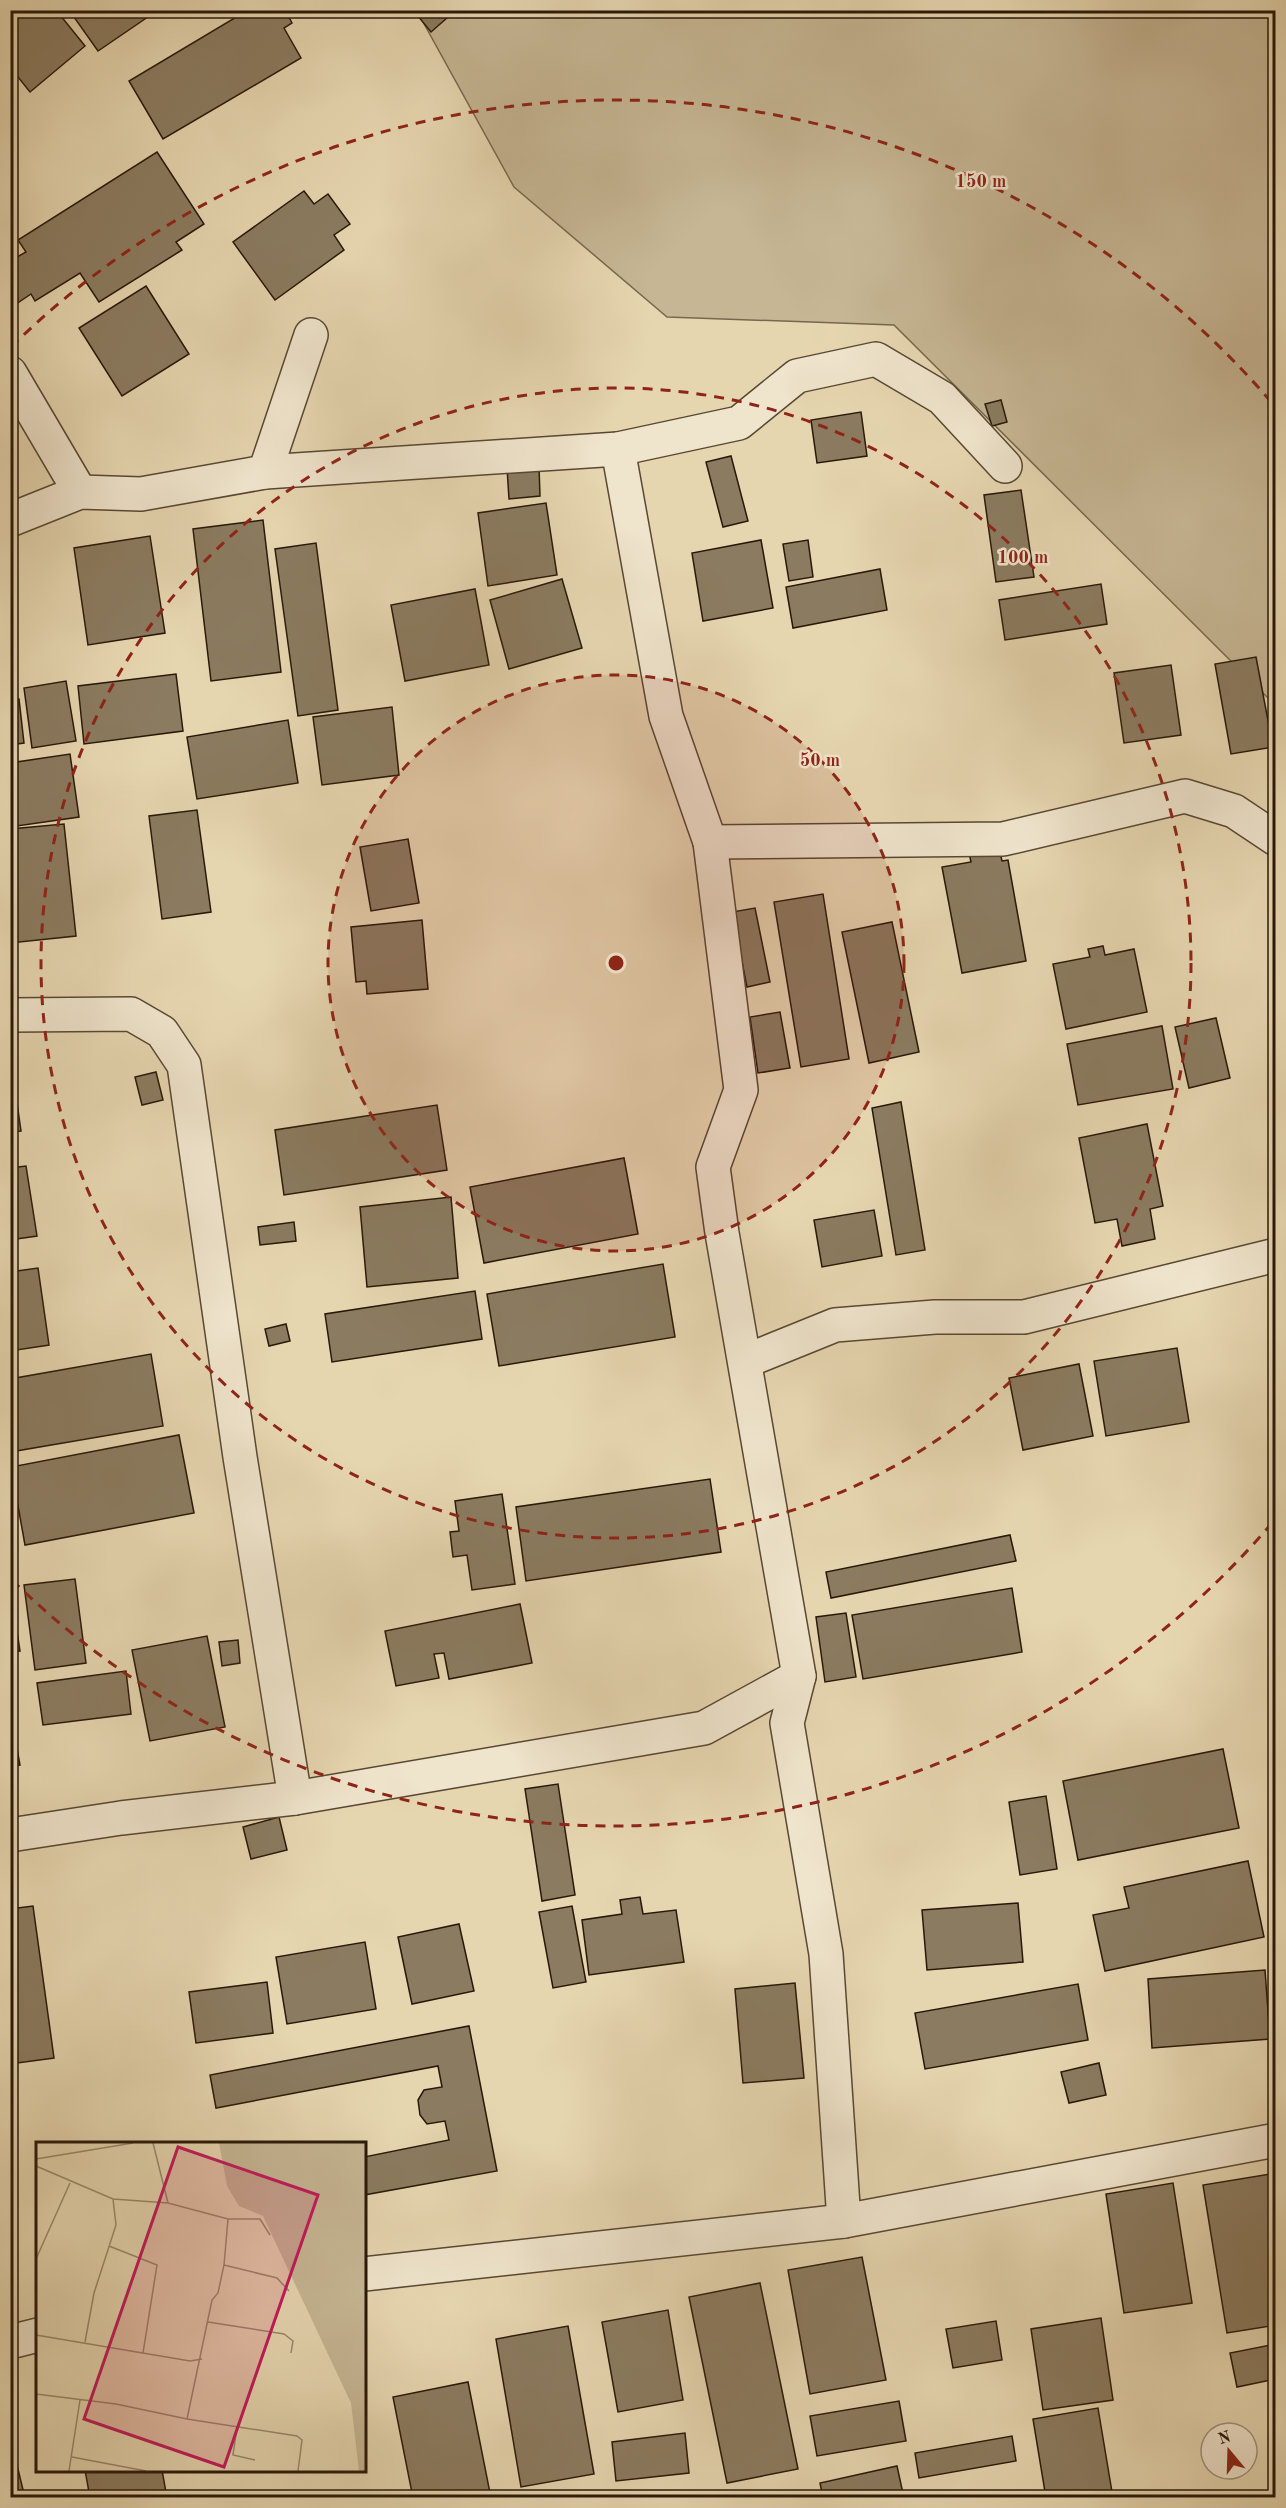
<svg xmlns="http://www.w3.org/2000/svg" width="1286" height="2508" font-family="'Old Standard TT',serif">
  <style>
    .green { fill: #c6b694; stroke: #78674e; stroke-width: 1.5 }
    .building { fill: #8b7b60; stroke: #291809; stroke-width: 1.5 }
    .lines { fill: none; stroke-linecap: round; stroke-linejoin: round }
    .street-casing { stroke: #584833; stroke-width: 36 }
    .street { stroke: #efe4cc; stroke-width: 33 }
    .ring { fill: none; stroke: #8f2418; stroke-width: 3; stroke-dasharray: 10 8 }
    .inset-road { fill: none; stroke: #9a8a6d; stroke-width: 1.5 }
    .view { fill: #c2185b; fill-opacity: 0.15; stroke: #c2185b; stroke-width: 3 }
    .inset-edge { fill: none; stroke: #291809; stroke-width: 3 }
    .centre { fill: #8f2418; stroke: #efe4cc; stroke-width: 3 }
    .ring-label { font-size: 18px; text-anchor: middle; font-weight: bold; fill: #8f2418; stroke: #efe4cc; stroke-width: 5; stroke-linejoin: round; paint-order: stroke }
  </style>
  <rect width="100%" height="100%" fill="#e6d6b0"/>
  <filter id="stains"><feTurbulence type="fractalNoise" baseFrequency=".00333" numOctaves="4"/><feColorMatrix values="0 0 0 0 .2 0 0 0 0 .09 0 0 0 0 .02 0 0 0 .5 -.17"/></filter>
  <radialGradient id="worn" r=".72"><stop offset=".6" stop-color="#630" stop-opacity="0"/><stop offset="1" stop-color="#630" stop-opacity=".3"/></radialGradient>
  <path class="green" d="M417 11H1275V705L894 325 667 317 514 187Z"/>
  <g class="building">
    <path d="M10 10H56L85 46 30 92 10 67Z"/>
    <path d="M69 10H158L98 51Z"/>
    <path d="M248 10H285L292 23 284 28 301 58 163 139 129 81Z"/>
    <path d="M413 10H456L431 32Z"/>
    <path d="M157 152 204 224 176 242 182 250 99 302 80 273 35 301 31 294 10 308V261L26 252 18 240Z"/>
    <path d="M304 191 314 204 328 194 350 224 334 235 344 250 275 300 233 242Z"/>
    <path d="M146 286 189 354 122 396 79 328Z"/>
    <path d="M1001 400 1007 422 992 426 985 404Z"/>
    <path d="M861 412 867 456 817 463 811 420Z"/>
    <path d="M731 456 748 521 723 527 706 462Z"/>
    <path d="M539 466 540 496 509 499 507 468Z"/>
    <path d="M1021 490 1034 577 996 582 984 495Z"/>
    <path d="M546 503 557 575 488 586 478 513Z"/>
    <path d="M263 520 281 672 211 681 193 529Z"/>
    <path d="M150 536 165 633 88 645 74 548Z"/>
    <path d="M761 540 773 608 703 621 692 553Z"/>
    <path d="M808 540 813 577 789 581 783 544Z"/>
    <path d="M316 543 338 710 298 716 275 549Z"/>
    <path d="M880 569 887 610 793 628 786 587Z"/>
    <path d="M562 579 582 648 509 669 490 600Z"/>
    <path d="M1101 584 1107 624 1005 640 999 600Z"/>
    <path d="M475 589 489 665 405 681 391 605Z"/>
    <path d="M10 650 15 693H10Z"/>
    <path d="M1276 652V688L1271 653Z"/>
    <path d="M1256 657 1273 747 1231 754 1215 664Z"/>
    <path d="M1171 665 1181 735 1124 743 1114 673Z"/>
    <path d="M176 674 183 731 84 744 78 686Z"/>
    <path d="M66 681 76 741 32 748 24 688Z"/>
    <path d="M19 699 24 743 10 745V700Z"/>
    <path d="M392 707 399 775 322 785 313 717Z"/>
    <path d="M288 720 298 783 197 799 187 737Z"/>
    <path d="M70 754 79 817 10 827V763Z"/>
    <path d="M197 810 211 912 162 919 149 816Z"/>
    <path d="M64 824 76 936 10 943V829Z"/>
    <path d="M408 839 419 903 371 911 360 847Z"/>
    <path d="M999 848 1002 861 1008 860 1026 961 962 973 942 867 971 862 969 853Z"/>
    <path d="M823 894 849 1059 801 1067 774 902Z"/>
    <path d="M755 908 770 982 747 987 732 912Z"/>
    <path d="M422 920 428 989 367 994 366 981 356 982 351 927Z"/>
    <path d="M892 922 919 1052 869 1063 842 932Z"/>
    <path d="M1103 946 1105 955 1134 949 1147 1012 1066 1029 1053 964 1090 957 1088 949Z"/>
    <path d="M780 1012 790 1068 758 1073 750 1017Z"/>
    <path d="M1216 1018 1230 1078 1189 1088 1175 1027Z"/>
    <path d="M1162 1026 1173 1089 1078 1105 1067 1044Z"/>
    <path d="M10 1054 21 1131 10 1132Z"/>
    <path d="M156 1072 163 1100 142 1105 135 1077Z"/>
    <path d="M901 1102 925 1250 896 1255 872 1108Z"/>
    <path d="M437 1105 447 1170 284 1195 275 1130Z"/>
    <path d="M1147 1124 1163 1206 1150 1209 1155 1239 1122 1246 1117 1219 1095 1223 1079 1138Z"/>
    <path d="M624 1158 638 1234 484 1263 470 1187Z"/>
    <path d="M26 1166 37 1236 10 1240V1168Z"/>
    <path d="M451 1197 458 1278 367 1287 360 1207Z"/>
    <path d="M874 1210 882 1256 822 1267 814 1220Z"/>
    <path d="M294 1222 296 1241 260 1245 258 1227Z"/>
    <path d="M663 1264 675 1337 499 1366 487 1294Z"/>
    <path d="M38 1268 49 1345 10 1351V1272Z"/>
    <path d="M475 1291 482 1339 332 1362 325 1314Z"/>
    <path d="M286 1324 290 1341 269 1346 265 1329Z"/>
    <path d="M1177 1348 1189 1422 1106 1436 1094 1361Z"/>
    <path d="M151 1354 163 1426 10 1452V1379Z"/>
    <path d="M1079 1364 1093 1436 1023 1450 1009 1378Z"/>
    <path d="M179 1435 194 1513 25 1545 11 1467Z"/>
    <path d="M710 1479 721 1552 526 1581 516 1507Z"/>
    <path d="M502 1494 515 1584 472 1590 467 1555 453 1557 450 1532 459 1531 455 1501Z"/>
    <path d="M1010 1535 1016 1561 831 1598 826 1572Z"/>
    <path d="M75 1579 86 1663 35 1670 24 1585Z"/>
    <path d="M10 1585 20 1651 10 1652Z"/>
    <path d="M1012 1588 1022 1652 863 1679 852 1615Z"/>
    <path d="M520 1604 532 1663 449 1679 444 1653 434 1654 439 1678 396 1686 385 1631Z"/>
    <path d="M846 1613 856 1677 825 1682 816 1617Z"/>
    <path d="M207 1636 225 1727 150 1741 132 1650Z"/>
    <path d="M238 1640 240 1663 222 1666 219 1642Z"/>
    <path d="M126 1671 131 1714 43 1725 37 1683Z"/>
    <path d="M10 1710 20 1765 10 1766Z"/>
    <path d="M1223 1749 1239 1828 1078 1860 1063 1781Z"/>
    <path d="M558 1784 575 1895 542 1901 525 1789Z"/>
    <path d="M1046 1796 1057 1869 1020 1875 1009 1802Z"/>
    <path d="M279 1817 287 1850 251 1859 243 1827Z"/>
    <path d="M1248 1861 1264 1937 1105 1971 1093 1915 1129 1908 1124 1887Z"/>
    <path d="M640 1897 643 1914 676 1910 684 1962 589 1975 582 1920 622 1914 620 1900Z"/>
    <path d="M1018 1903 1023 1962 927 1970 922 1910Z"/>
    <path d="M33 1906 54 2058 10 2064V1909Z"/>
    <path d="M572 1906 586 1982 553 1988 539 1912Z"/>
    <path d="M459 1924 474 1991 412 2004 398 1937Z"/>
    <path d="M365 1942 376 2009 287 2024 276 1957Z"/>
    <path d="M1265 1970 1270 2039 1152 2048 1148 1979Z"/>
    <path d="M267 1982 273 2033 196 2043 189 1992Z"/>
    <path d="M795 1983 804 2078 743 2083 735 1989Z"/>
    <path d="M1078 1984 1088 2040 925 2069 915 2013Z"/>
    <path d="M469 2026 497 2171 364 2195V2157L449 2140 445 2121 427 2124 420 2115 418 2100 424 2090 442 2087 438 2066 216 2108 210 2075Z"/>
    <path d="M1099 2063 1106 2095 1069 2103 1061 2072Z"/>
    <path d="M1276 2173V2325L1227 2333 1203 2185Z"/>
    <path d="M1173 2183 1192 2303 1124 2313 1106 2194Z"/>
    <path d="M862 2257 886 2380 810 2394 788 2270Z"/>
    <path d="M760 2283 798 2469 727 2483 689 2297Z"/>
    <path d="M668 2310 683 2400 618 2412 602 2322Z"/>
    <path d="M1101 2318 1113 2400 1043 2410 1031 2329Z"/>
    <path d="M996 2321 1002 2360 953 2368 946 2329Z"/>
    <path d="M568 2326 594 2474 521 2487 496 2339Z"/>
    <path d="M1276 2344V2379L1237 2387 1230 2353Z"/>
    <path d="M468 2382 491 2498H413L393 2397Z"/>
    <path d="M899 2401 906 2441 817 2456 810 2416Z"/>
    <path d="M1098 2408 1113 2498H1046L1033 2419Z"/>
    <path d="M685 2433 689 2473 616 2481 612 2442Z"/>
    <path d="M10 2436 25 2498H10Z"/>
    <path d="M1012 2436 1016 2461 919 2478 915 2453Z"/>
    <path d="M897 2466 904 2498H823L820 2483Z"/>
    <path d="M85 2470H162L167 2498H90Z"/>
    <path d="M698 2491 699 2498H656Z"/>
  </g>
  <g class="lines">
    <defs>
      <g id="street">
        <path d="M10 373 80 492"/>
        <path d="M618 449 666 716 710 842 741 1090 713 1167 722 1233 799 1676 787 1723 826 1954 844 2221"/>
        <path d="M265 472 311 335"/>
        <path d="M10 520 80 492 141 494 265 472 618 449 739 423 797 376 876 359 942 398 1005 466"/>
        <path d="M710 842 1003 839 1185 796 1234 811 1276 839"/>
        <path d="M10 1015 131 1014 162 1032 184 1065 240 1457 295 1798"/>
        <path d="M746 1361 835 1325 935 1317H1024L1276 1255"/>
        <path d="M10 1835 121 1818 295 1798 704 1728 799 1676"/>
        <path d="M364 2274 844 2221 1276 2140"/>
        <path d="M10 2342 38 2335"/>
      </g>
    </defs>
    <use href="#street" class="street-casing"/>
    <use href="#street" class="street"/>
  </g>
  <circle cx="616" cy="963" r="288" fill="#8f2418" fill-opacity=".12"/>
  <g class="ring">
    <circle cx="616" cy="963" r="288"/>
    <circle cx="616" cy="963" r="575"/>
    <path d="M1272 1523A863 863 0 0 1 11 1579M11 347A863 863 0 0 1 1272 403"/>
  </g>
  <g transform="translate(36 2142)">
    <rect width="330" height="330" fill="#e6d6b0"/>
    <path d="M183 1H330V329H323L315 261 227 74 203 64 191 44Z" fill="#c6b694"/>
    <path class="inset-road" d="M117 1 132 61M0 17 97 1M0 24 77 57 132 61 192 77H224L234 93M73 104 121 123 107 211M0 117 34 41M188 123 241 136 253 149M172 180 248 192 257 199 255 211M0 193 154 219 166 217M49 200 58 151 80 83 77 57M0 252 80 262 151 277 261 294 266 298 262 329M151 277 176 158 182 151 188 123 192 77M201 285 197 313 219 318M36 315 110 329M33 329 44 258"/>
    <path class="view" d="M142 5 282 53 188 325 48 277Z"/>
    <rect width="330" height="330" class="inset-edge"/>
  </g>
  <circle cx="616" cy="963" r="9" class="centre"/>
  <g class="ring-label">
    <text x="981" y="187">150 m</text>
    <text x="1023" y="563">100 m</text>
    <text x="820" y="766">50 m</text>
  </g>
  <rect width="1286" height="2508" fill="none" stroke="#e6d6b0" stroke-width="36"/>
  <rect x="12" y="12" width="1262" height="2484" fill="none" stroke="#291809" stroke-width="3"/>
  <rect x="18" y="18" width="1250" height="2472" fill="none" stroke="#291809" stroke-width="1.5"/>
  <g transform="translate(1229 2451) rotate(341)"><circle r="28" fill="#efe4cc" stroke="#a0927e" stroke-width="1.5"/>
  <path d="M0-4.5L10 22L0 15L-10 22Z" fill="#8f2418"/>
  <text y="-9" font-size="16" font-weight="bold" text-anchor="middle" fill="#291809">N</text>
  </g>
  <rect width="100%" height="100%" filter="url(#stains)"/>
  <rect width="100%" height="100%" fill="url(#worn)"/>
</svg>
